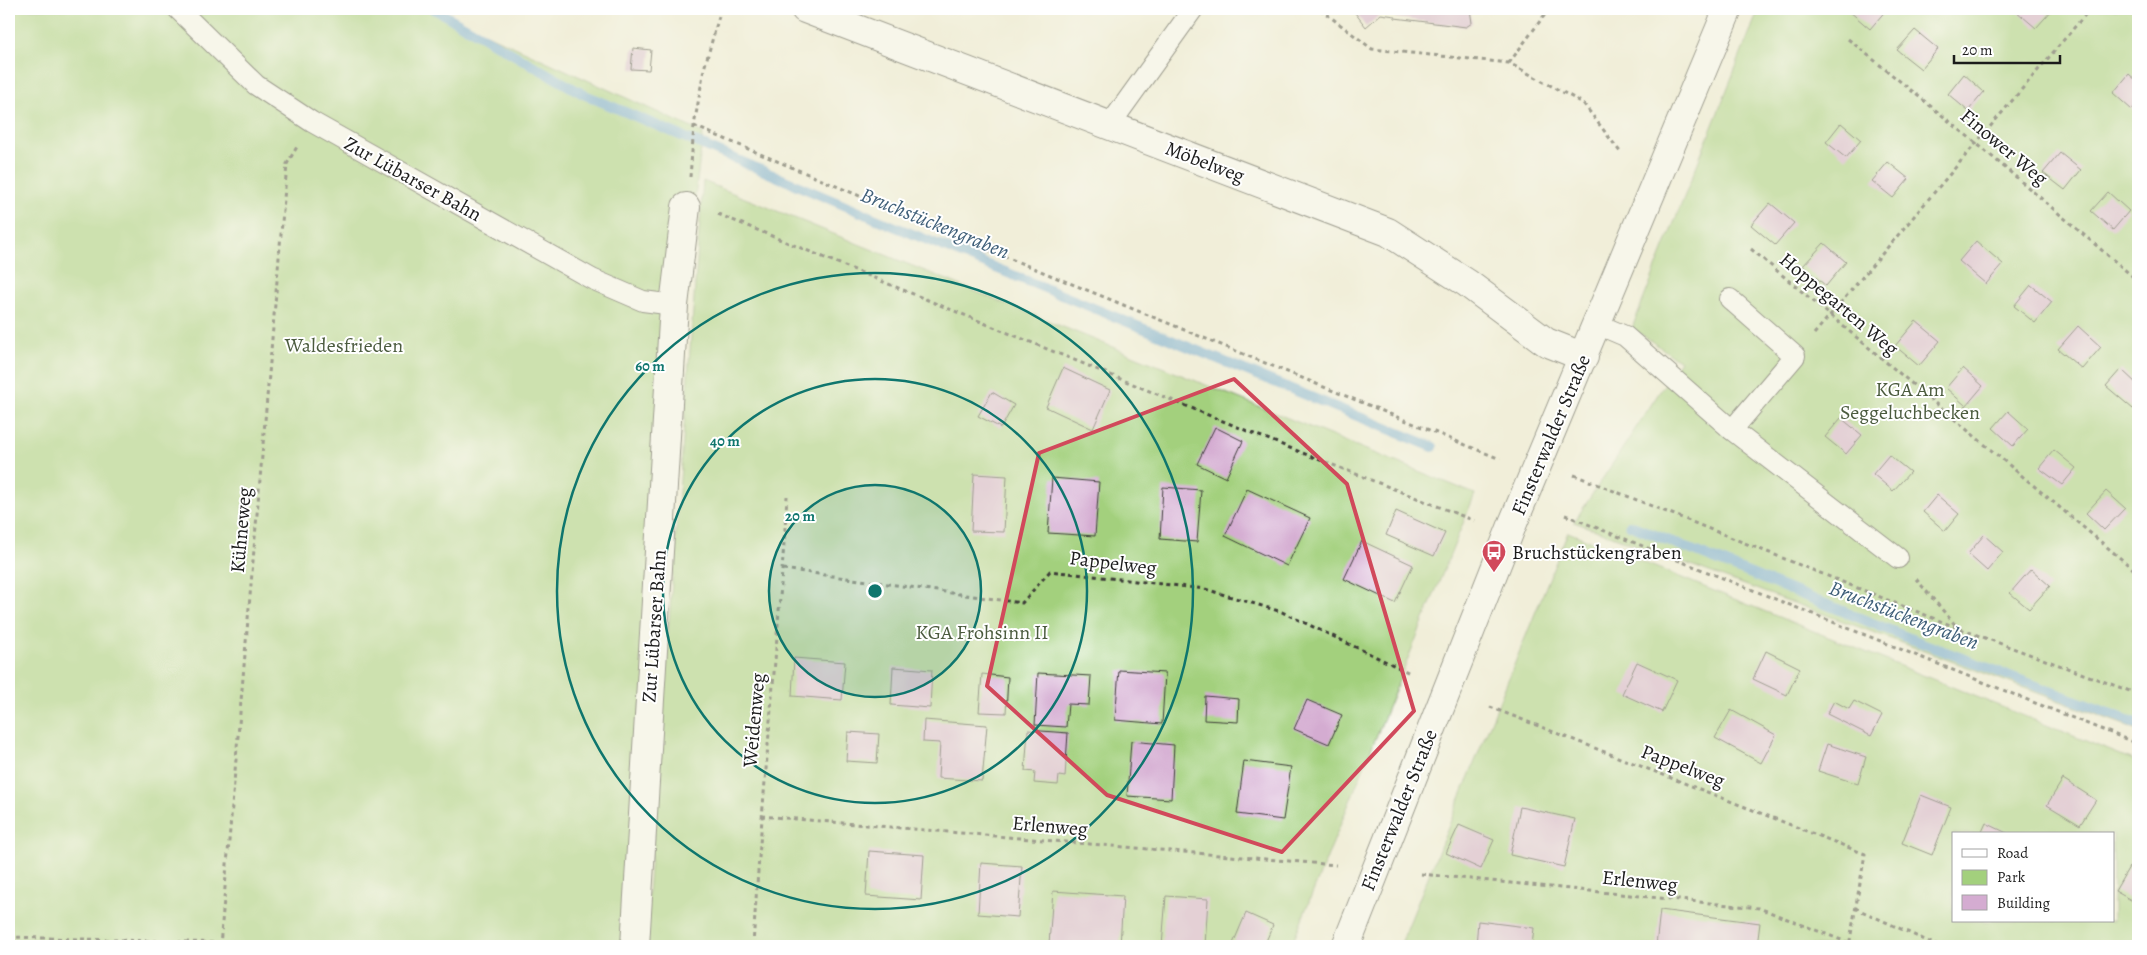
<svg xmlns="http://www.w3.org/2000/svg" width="2147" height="955" font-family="Alegreya,serif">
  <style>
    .green { fill: #a3d07d; stroke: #60764c; fill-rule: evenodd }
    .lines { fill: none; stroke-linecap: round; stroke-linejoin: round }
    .stream { stroke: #60a0d3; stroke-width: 10 }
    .building { fill: #d4acd1 }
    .service-casing { stroke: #3c3c38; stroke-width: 22 }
    .minor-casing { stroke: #3c3c38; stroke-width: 30 }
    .tertiary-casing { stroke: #3c3c38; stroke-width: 30 }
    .path { stroke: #3c3c38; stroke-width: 3; stroke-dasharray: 4 4; stroke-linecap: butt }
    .service { stroke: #fff; stroke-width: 20 }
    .minor { stroke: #fff; stroke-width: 28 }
    .tertiary { stroke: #fff; stroke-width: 28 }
    .marked { fill: none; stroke: #d1495b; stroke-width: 4; stroke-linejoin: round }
    .ring { fill: none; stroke: #0f766e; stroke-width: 2.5 }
    .labels { text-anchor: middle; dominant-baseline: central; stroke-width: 4; stroke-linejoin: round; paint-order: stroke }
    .street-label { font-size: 20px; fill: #1c1c1c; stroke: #fff }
    .park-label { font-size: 20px; fill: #4b5b3e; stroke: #fff }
    .poi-label { font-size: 20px; fill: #1c1c1c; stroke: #fff; text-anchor: start }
    .water-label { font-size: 21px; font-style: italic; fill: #3e5e78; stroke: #fff }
    .centre { fill: #0f766e; stroke: #fff; stroke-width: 2.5 }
    .ring-label { font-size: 15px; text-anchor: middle; font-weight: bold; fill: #0f766e; stroke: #fff; stroke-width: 4; stroke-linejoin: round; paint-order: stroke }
  </style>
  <rect width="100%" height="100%" fill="#fff"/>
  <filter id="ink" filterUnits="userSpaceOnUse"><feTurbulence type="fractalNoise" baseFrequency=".02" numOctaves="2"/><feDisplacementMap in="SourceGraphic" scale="10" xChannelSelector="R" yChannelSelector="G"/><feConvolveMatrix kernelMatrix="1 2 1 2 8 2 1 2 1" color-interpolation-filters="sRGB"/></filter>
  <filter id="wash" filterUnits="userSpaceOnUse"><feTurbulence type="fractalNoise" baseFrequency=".0096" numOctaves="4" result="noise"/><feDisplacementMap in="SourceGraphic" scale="20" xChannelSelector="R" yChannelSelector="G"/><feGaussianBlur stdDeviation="1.12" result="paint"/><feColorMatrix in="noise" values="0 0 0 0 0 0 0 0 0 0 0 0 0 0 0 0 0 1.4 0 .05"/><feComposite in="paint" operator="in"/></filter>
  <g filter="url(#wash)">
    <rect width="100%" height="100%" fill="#f1eed9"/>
    <g class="green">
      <path d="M9 9H432L703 133 695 197 624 946H9Z"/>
      <path d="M1759 9H2138V730L1574 522 1680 361 1632 328Z"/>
      <path d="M703 181 1475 494 1291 946H644Z"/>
      <path d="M1568 532 2138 762V946H1400ZM1953 834H2113V921H1953Z"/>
    </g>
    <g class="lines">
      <g class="stream">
        <path d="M434 9 583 94 881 221 1433 447"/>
        <path d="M1630 525 1914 640 2138 724"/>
      </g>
    </g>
    <g id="blocks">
      <g class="building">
        <path d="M1352 9H1470L1472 23 1466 27 1395 18V16L1381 14 1366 27Z"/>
        <path d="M1852 9H1887L1870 29 1849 11Z"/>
        <path d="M2017 9H2053L2036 28 2016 11Z"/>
        <path d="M1915 30 1938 49 1921 69 1897 50Z"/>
        <path d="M633 48 651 50 649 70 631 69Z"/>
        <path d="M1964 74 1984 92 1968 111 1948 94Z"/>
        <path d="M2129 74 2138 82V102L2132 110 2113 93Z"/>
        <path d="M1841 123 1861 140 1846 158 1826 142Z"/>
        <path d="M2060 153 2081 170 2065 190 2043 173Z"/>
        <path d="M1888 162 1909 179 1893 198 1872 181Z"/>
        <path d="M2108 192 2129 211 2113 230 2091 211Z"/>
        <path d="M1770 203 1794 223 1775 245 1751 225Z"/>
        <path d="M1976 241 2003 264 1986 284 1959 261Z"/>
        <path d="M1824 243 1846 262 1826 286 1803 266Z"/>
        <path d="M2031 285 2052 302 2035 323 2014 306Z"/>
        <path d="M1916 321 1940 341 1919 366 1895 346Z"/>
        <path d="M2078 326 2101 347 2082 369 2058 349Z"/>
        <path d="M1063 368 1110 390 1093 429 1046 407Z"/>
        <path d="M1963 368 1983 386 1966 406 1946 388Z"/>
        <path d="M2121 369 2138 385V404L2133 409 2106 386Z"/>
        <path d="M992 392 1014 405 1001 428 978 416Z"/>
        <path d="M2008 411 2028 429 2013 446 1993 428Z"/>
        <path d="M1841 418 1862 435 1846 454 1825 437Z"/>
        <path d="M1215 427 1243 441 1226 478 1197 464Z"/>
        <path d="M2054 450 2076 468 2062 485 2039 468Z"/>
        <path d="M1889 455 1910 472 1893 491 1873 474Z"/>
        <path d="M974 474 1007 476 1004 532 971 531Z"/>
        <path d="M1052 478 1099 482 1095 536 1048 533Z"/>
        <path d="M1163 487 1201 490 1197 542 1160 539Z"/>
        <path d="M1247 489 1310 518 1287 566 1225 536Z"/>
        <path d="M2106 491 2125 508 2104 530 2086 513Z"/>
        <path d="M1937 495 1959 514 1945 531 1923 512Z"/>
        <path d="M1396 511 1445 533 1434 556 1386 535Z"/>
        <path d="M1984 535 2003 552 1987 571 1968 554Z"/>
        <path d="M1362 541 1413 565 1395 603 1344 579Z"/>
        <path d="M2031 569 2050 586 2029 609 2010 593Z"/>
        <path d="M1766 651 1800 668 1787 695 1753 679Z"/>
        <path d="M794 658 845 662 842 700 792 696Z"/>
        <path d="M1637 662 1677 680 1662 712 1622 694Z"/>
        <path d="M893 667 932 670 930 708 891 705Z"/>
        <path d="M1119 670 1165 673 1162 724 1115 720Z"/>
        <path d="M1038 673 1091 676 1089 705 1068 704 1066 727 1035 725Z"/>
        <path d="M982 674 1008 677 1006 713 979 712Z"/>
        <path d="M1205 696 1239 699 1238 722 1204 720Z"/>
        <path d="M1307 700 1342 715 1329 744 1294 729Z"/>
        <path d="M1834 701 1849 709 1854 701 1882 715 1871 736 1827 714Z"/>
        <path d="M1731 710 1776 735 1761 763 1715 738Z"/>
        <path d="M924 720 987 725 982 781 938 778 940 743 923 742Z"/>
        <path d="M1028 730 1068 733 1065 777 1059 776 1058 785 1034 783 1035 772 1025 771Z"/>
        <path d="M848 732 879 734 877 763 846 761Z"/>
        <path d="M1131 741 1174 745 1171 799 1127 796Z"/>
        <path d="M1827 744 1866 757 1858 784 1818 771Z"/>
        <path d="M1244 761 1291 767 1283 820 1237 814Z"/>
        <path d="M2063 779 2096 800 2080 825 2047 805Z"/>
        <path d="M1921 795 1951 807 1932 855 1902 843Z"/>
        <path d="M1520 807 1575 819 1564 867 1510 855Z"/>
        <path d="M1986 823 2009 834H1981Z"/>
        <path d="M1459 825 1494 840 1481 869 1446 853Z"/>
        <path d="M869 851 924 855 921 900 866 896Z"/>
        <path d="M981 863 1022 866 1018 917 978 914Z"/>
        <path d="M2129 867 2138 872V904L2115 891Z"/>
        <path d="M1053 891 1123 896 1120 946 1049 944Z"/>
        <path d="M1166 896 1208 899 1205 946H1162Z"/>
        <path d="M1660 910 1760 923 1757 946H1656Z"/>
        <path d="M1246 913 1273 925 1264 946H1232Z"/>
        <path d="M1478 921 1534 928 1532 946H1476Z"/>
      </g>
    </g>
  </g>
  <g filter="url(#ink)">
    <use href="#blocks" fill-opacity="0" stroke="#3c3c38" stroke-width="1"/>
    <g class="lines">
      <defs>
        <g id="service">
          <path d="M178 9 256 85 312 122 592 279 643 301 674 305"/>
          <path d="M1109 126 1193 9"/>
          <path d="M1730 299 1795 356 1732 430"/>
          <path d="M1597 324 1625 336 1732 430 1898 558"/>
        </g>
        <g id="minor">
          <path d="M805 9 1388 232 1467 283 1546 342 1584 357"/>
          <path d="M635 946 674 305 686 207"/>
        </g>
        <path id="tertiary" d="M1346 946 1513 523 1728 9"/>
      </defs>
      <use href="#service" class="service-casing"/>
      <use href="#minor" class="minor-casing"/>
      <use href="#tertiary" class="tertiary-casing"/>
      <g class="path">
        <path d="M1320 9 1372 49 1509 63 1583 103 1621 153"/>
        <path d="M1848 39 1976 143 2138 281"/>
        <path d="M1509 63 1549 9"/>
        <path d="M694 126 945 232 1500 459"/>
        <path d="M690 177 694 126 704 69 721 9"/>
        <path d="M718 214 1257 435 1475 521"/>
        <path d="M1751 249 2138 573"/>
        <path d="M1814 334 2090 9"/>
        <path d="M1574 475 1958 628 2138 694"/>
        <path d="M1565 515 2138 744"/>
        <path d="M783 569 1022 603 1050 571 1205 589 1282 612 1410 673"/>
        <path d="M1916 579 1957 627"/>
        <path d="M1490 707 1865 854 1849 946"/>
        <path d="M761 816 1336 865"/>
        <path d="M1421 874 1759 908 1849 943"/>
        <path d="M1855 908 1938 946"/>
        <path d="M9 937 332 946"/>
        <path d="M220 946 287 164 298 145"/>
        <path d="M753 946C762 796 778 646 787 496"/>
      </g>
      <use href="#service" class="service"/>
      <use href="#minor" class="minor"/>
      <use href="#tertiary" class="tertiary"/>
    </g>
  </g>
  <path d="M0 0H2147V955H0ZM1234 379 1347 484 1414 711 1282 852 1107 795 987 686 1039 453Z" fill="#f1eed9" fill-opacity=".55" fill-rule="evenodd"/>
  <path class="marked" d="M1234 379 1347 484 1414 711 1282 852 1107 795 987 686 1039 453Z"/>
  <circle cx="875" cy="591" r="106" fill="#0f766e" fill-opacity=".12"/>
  <g class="ring">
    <circle cx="875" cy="591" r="106"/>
    <circle cx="875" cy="591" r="212"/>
    <circle cx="875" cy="591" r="318"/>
  </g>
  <defs>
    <symbol id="bus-pin" viewBox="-11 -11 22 30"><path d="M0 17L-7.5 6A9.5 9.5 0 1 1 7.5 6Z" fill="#d1495b" stroke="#fff"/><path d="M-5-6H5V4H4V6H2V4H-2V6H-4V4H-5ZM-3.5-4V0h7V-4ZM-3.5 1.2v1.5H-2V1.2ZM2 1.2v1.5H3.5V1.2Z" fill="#fff"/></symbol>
  </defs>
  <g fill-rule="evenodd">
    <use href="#bus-pin" x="1480" y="538" width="28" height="38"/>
  </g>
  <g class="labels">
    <g class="street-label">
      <text transform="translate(2004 147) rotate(40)">Finower Weg</text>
      <text transform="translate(1205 162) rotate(21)">Möbelweg</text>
      <text transform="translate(413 179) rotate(29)">Zur Lübarser Bahn</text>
      <text transform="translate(1839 304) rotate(40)">Hoppegarten Weg</text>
      <text transform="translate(1551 435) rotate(-67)">Finsterwalder Straße</text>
      <text transform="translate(241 530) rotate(-85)">Kühneweg</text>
      <text transform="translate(1113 563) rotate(7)">Pappelweg</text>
      <text transform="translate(654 626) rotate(-86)">Zur Lübarser Bahn</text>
      <text transform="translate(754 720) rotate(-85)">Weidenweg</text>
      <text transform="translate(1683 766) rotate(21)">Pappelweg</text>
      <text transform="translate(1399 810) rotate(-68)">Finsterwalder Straße</text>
      <text transform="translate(1050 826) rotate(5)">Erlenweg</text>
      <text transform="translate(1640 881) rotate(6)">Erlenweg</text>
    </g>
    <g class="park-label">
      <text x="344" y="345">Waldesfrieden</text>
      <text x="1910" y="389">KGA Am<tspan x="1910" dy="23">Seggeluchbecken</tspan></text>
      <text x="982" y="632">KGA Frohsinn II</text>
    </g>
    <g class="poi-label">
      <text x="1512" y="552">Bruchstückengraben</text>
    </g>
    <g class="water-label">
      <text transform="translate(935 223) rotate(22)">Bruchstückengraben</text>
      <text transform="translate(1904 615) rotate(21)">Bruchstückengraben</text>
    </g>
  </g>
  <circle cx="875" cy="591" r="8" class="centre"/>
  <g class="ring-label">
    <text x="650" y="371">60 m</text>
    <text x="725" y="446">40 m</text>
    <text x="800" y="521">20 m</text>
  </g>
  <rect width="2147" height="955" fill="none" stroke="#fff" stroke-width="30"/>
  <rect x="1952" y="832" width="162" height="90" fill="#ffffff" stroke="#a4a4a4"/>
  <rect x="1962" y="849" width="25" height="8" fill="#ffffff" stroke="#a4a4a4"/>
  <text x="1997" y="858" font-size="15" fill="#1c1c1c">Road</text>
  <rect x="1962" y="870" width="25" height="15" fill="#a3d07d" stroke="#a4a4a4"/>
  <text x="1997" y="882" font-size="15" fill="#1c1c1c">Park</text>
  <rect x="1962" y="895" width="25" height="15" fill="#d4acd1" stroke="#a4a4a4"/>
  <text x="1997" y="908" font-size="15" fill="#1c1c1c">Building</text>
  <path d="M1954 55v8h106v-8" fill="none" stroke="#1c1c1c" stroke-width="2.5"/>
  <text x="1962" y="55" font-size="15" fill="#1c1c1c" stroke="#ffffff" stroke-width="4" paint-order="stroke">20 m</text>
</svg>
